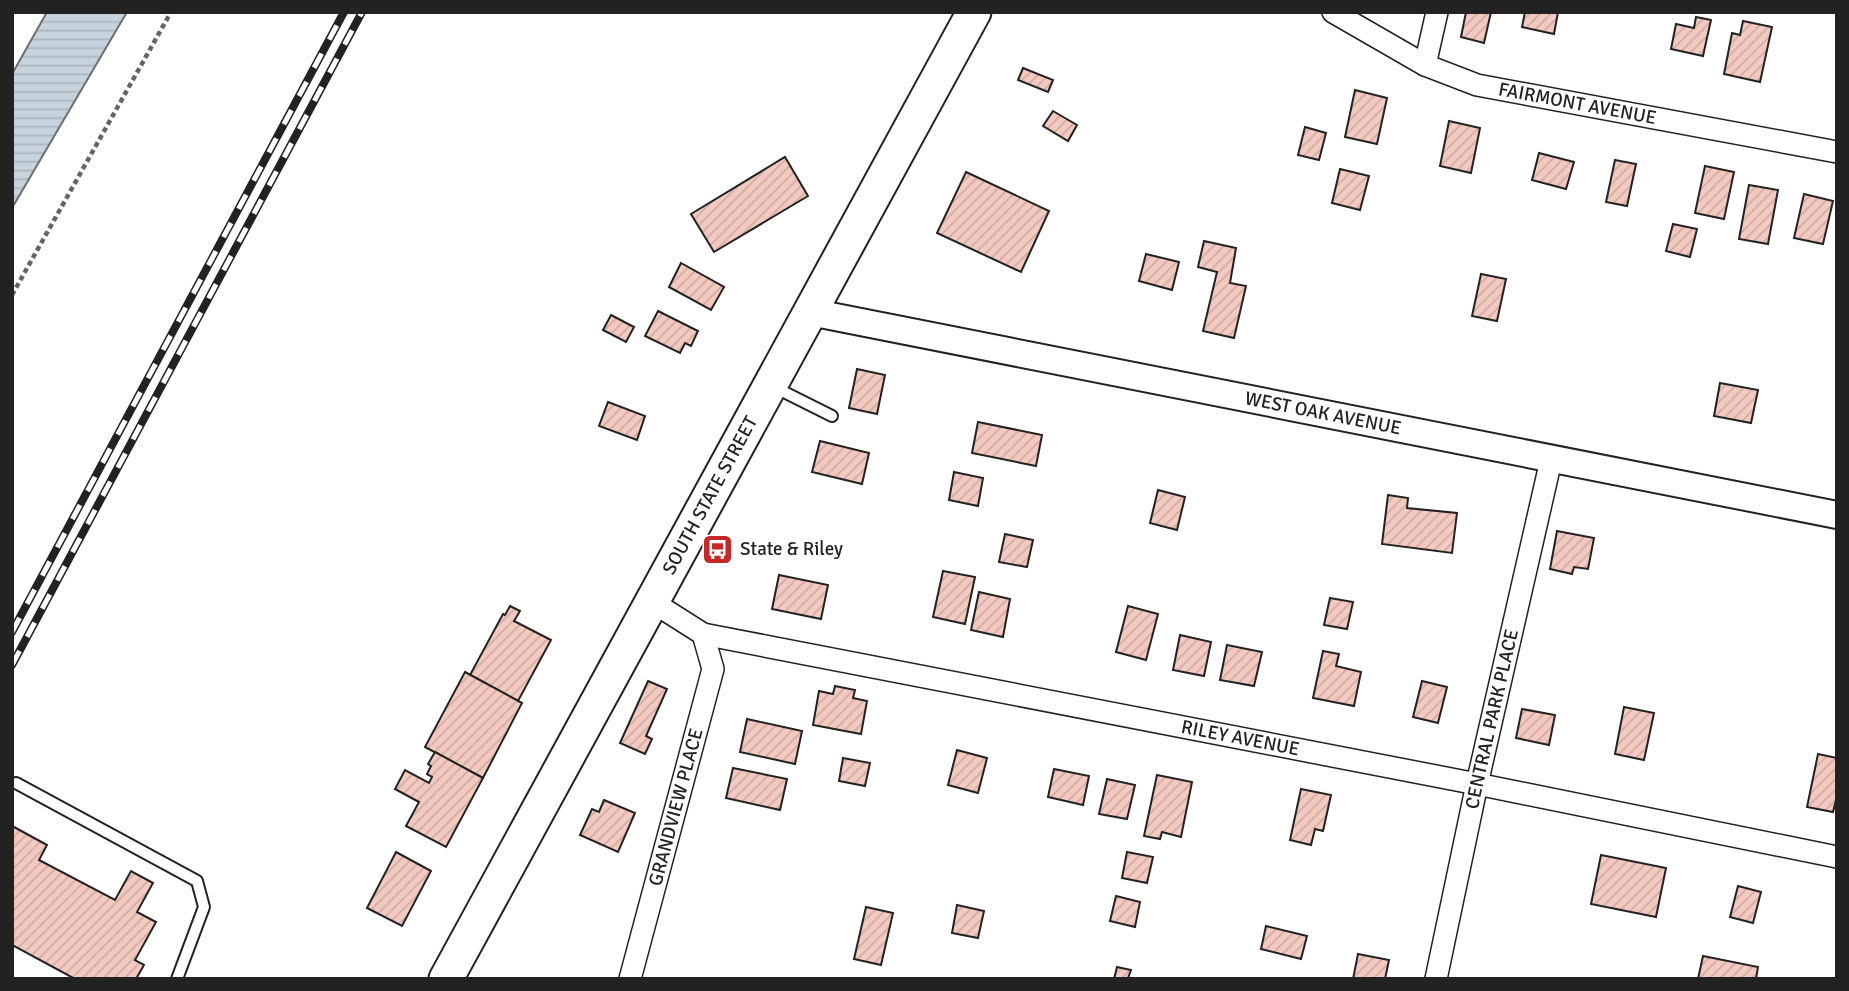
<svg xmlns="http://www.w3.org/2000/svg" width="1849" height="991" font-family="Signika,sans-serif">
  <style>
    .water { fill: url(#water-rules); stroke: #6f6f6f; stroke-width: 2 }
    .building { fill: url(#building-hatch); stroke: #222; stroke-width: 2 }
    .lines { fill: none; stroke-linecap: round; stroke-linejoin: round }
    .service-casing { stroke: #222; stroke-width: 14 }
    .minor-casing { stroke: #222; stroke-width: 24 }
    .tertiary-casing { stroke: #222; stroke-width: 30 }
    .primary-casing { stroke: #222; stroke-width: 37 }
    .path { stroke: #646464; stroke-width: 4.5; stroke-dasharray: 5 3.5; stroke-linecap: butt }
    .service { stroke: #fff; stroke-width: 10 }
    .minor { stroke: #fff; stroke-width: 21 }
    .tertiary { stroke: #fff; stroke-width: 26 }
    .primary { stroke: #fff; stroke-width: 33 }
    .rail-casing { stroke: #222; stroke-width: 8 }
    .rail { stroke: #fff; stroke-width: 5; stroke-dasharray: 16; stroke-linecap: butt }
    .labels { text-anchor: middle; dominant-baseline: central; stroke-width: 5; stroke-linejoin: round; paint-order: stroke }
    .street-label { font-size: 19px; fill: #222; stroke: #fff }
    .poi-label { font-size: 19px; fill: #222; stroke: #fff; text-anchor: start }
  </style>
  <defs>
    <pattern id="water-rules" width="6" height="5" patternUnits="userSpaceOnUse" patternTransform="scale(1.75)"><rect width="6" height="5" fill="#c7d3dd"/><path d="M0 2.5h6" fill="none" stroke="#abb5bd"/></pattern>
    <pattern id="building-hatch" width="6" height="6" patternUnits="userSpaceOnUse" patternTransform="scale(1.75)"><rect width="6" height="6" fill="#f3c9c0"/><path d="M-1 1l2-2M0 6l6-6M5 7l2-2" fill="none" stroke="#d0aca5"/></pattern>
  </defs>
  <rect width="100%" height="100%" fill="#fff"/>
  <path class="water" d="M47 12H127L12 208V74Z"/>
  <g class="building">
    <path d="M1466 12H1491L1484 43 1461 37Z"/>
    <path d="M1525 12H1558L1554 34 1522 27Z"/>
    <path d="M1696 17 1711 20 1703 56 1671 49 1676 24 1694 28Z"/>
    <path d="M1743 21 1772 27 1760 82 1724 74 1732 33 1740 35Z"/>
    <path d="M1023 68 1053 80 1048 92 1018 80Z"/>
    <path d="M1355 90 1387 98 1377 144 1345 137Z"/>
    <path d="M1053 111 1077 125 1068 141 1043 126Z"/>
    <path d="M1449 121 1480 128 1471 173 1440 166Z"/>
    <path d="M1305 127 1326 133 1319 160 1298 155Z"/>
    <path d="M1539 153 1574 162 1566 189 1532 180Z"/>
    <path d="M785 157 808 196 714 252 691 214Z"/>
    <path d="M1615 160 1636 164 1627 206 1606 202Z"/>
    <path d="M1705 166 1734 172 1724 219 1695 213Z"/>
    <path d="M1340 169 1369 176 1360 210 1332 203Z"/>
    <path d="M966 172 1049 211 1021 272 937 233Z"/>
    <path d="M1749 185 1778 190 1768 244 1739 239Z"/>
    <path d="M1804 194 1833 201 1823 244 1794 238Z"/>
    <path d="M1673 224 1697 229 1690 257 1666 251Z"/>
    <path d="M1204 241 1236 248 1230 283 1246 286 1234 338 1203 331 1217 272 1198 267Z"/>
    <path d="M1146 254 1179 262 1172 290 1139 281Z"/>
    <path d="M681 263 724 287 711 310 669 287Z"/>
    <path d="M1481 274 1506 279 1497 321 1472 316Z"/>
    <path d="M658 311 698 331 691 346 685 343 680 353 645 336Z"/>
    <path d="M611 315 634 327 626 342 603 330Z"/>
    <path d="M857 369 885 375 877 414 849 408Z"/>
    <path d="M1720 383 1758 390 1751 423 1714 416Z"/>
    <path d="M608 402 645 416 637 440 599 426Z"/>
    <path d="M978 422 1042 435 1036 466 972 453Z"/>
    <path d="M820 441 869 453 862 484 812 472Z"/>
    <path d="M954 472 983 478 978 506 949 500Z"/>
    <path d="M1158 490 1185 497 1177 530 1150 523Z"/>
    <path d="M1388 495 1408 498 1407 508 1457 513 1452 553 1382 544Z"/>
    <path d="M1557 531 1594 538 1588 569 1574 567 1572 574 1550 569Z"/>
    <path d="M1005 534 1033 540 1027 567 999 562Z"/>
    <path d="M943 571 975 577 965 624 933 617Z"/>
    <path d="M779 575 828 585 821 619 772 609Z"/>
    <path d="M979 592 1010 599 1003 637 971 630Z"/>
    <path d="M1330 598 1353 602 1347 629 1324 625Z"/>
    <path d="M510 606 520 611 514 621 551 640 518 701 470 675 503 614 505 615Z"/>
    <path d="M1128 606 1158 614 1146 660 1116 652Z"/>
    <path d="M1180 635 1211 642 1204 676 1173 670Z"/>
    <path d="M1227 645 1262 652 1254 686 1220 680Z"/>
    <path d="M1323 651 1339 654 1336 666 1361 672 1354 706 1313 698Z"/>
    <path d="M465 672 522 703 483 778 425 747Z"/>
    <path d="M648 681 667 689 646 736 652 739 645 754 620 743Z"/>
    <path d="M1422 681 1447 687 1438 723 1413 717Z"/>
    <path d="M835 686 855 690 853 698 867 701 861 734 813 725 819 691 833 694Z"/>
    <path d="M1624 707 1654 713 1644 760 1615 754Z"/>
    <path d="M1522 709 1555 715 1549 745 1516 738Z"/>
    <path d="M747 719 802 731 795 764 740 752Z"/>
    <path d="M957 750 987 758 978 793 948 785Z"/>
    <path d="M435 752 483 778 446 847 406 826 419 802 395 789 405 770 429 783 432 777 427 774 431 766 428 764Z"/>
    <path d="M1818 754 1837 758V796L1833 812 1807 807Z"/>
    <path d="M843 758 870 763 865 786 839 781Z"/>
    <path d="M733 768 787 779 780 810 726 798Z"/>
    <path d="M1054 769 1089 776 1083 805 1048 797Z"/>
    <path d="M1157 775 1192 782 1181 837 1162 832 1160 839 1144 836Z"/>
    <path d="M1107 779 1135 785 1127 819 1099 814Z"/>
    <path d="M1301 789 1331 795 1323 831 1315 829 1311 845 1290 840Z"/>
    <path d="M604 800 635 813 618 852 580 835 592 809 599 812Z"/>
    <path d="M14 827 47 845 39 860 115 900 131 871 153 883 137 912 156 922 135 960 144 965 136 979H75L12 945V830Z"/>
    <path d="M396 852 431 871 402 926 367 908Z"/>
    <path d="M1127 852 1153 857 1147 883 1122 878Z"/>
    <path d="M1601 855 1666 868 1656 917 1591 904Z"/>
    <path d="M1738 886 1761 892 1753 923 1730 917Z"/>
    <path d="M1116 896 1140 902 1135 927 1110 921Z"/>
    <path d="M957 905 984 911 978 938 952 933Z"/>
    <path d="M866 907 893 913 881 965 854 959Z"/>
    <path d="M1266 926 1307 936 1301 959 1261 949Z"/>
    <path d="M1358 954 1389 960 1385 979H1353Z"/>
    <path d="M1703 956 1758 967 1756 979H1698Z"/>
    <path d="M1117 967 1131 970 1128 978 1132 979H1114Z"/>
  </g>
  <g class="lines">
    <defs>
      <g id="service">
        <path d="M772 386 832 416"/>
        <path d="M16 783 197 881 204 907 177 979"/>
      </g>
      <g id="minor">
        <path id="s1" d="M1333 12 1425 65 1477 85 1837 152"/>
        <path d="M1425 65 1437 12"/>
        <path id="s2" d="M651 601 703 634 1477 784 1837 857"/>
        <path id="s3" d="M630 979 713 669 703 634"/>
        <path id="s4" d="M1436 979 1477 784 1551 460"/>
      </g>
      <g id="tertiary">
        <path id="s5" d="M810 312 1837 515"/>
      </g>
      <g id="primary">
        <path id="s6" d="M446 979 974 12"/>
      </g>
    </defs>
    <use href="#service" class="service-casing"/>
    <use href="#minor" class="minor-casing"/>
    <use href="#tertiary" class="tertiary-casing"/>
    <use href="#primary" class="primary-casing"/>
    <path class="path" d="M12 295 171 12"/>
    <use href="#service" class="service"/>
    <use href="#minor" class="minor"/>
    <use href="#tertiary" class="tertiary"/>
    <use href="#primary" class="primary"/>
    <defs>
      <g id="rail">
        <path d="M12 632 344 12"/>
        <path d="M12 665 362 12"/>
      </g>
    </defs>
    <use href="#rail" class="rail-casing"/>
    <use href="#rail" class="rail"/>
  </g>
  <defs>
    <symbol id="bus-square" viewBox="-11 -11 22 22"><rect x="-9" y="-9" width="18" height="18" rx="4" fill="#c62828" stroke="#fff"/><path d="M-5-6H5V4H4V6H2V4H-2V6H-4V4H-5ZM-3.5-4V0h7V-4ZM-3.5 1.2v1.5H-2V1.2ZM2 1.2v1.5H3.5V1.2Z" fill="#fff"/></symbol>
  </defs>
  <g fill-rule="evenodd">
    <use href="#bus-square" x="700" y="532" width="35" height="35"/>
  </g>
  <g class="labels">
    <g class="street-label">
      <text stroke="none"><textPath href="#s1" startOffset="264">FAIRMONT AVENUE</textPath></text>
      <text stroke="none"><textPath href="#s5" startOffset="523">WEST OAK AVENUE</textPath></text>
      <text stroke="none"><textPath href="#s6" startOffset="551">SOUTH STATE STREET</textPath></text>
      <text stroke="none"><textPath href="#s4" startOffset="266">CENTRAL PARK PLACE</textPath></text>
      <text stroke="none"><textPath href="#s2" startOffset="609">RILEY AVENUE</textPath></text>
      <text stroke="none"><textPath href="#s3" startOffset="178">GRANDVIEW PLACE</textPath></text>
    </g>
    <g class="poi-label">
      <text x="740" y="549">State &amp; Riley</text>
    </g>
  </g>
  <rect width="1849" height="991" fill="none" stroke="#222222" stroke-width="28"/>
</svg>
